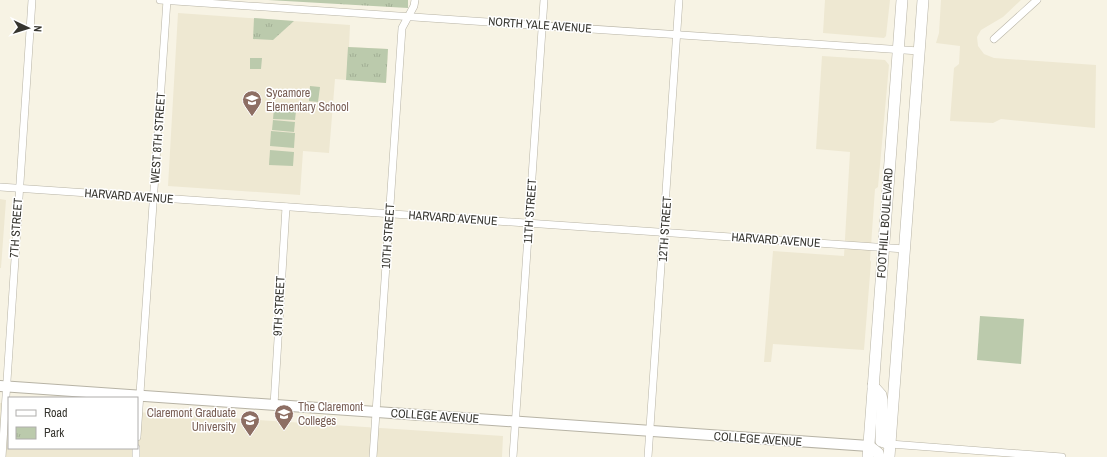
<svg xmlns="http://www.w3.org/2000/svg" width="1107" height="457" font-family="'Archivo Narrow',sans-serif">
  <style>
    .built { fill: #eee8d2 }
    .grass { fill: #bbcaac }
    .park { fill: url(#park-tufts) }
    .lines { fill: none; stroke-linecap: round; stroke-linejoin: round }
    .street-casing { stroke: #b7b3a5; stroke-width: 8 }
    .secondary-casing { stroke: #b7b3a5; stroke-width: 12 }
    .primary-casing { stroke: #b7b3a5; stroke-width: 12 }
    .street { stroke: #fff; stroke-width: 7 }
    .secondary { stroke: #fff; stroke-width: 10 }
    .primary { stroke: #fff; stroke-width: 11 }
    .labels { text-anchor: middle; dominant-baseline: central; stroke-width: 3; stroke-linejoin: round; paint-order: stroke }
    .street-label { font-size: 12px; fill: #36352f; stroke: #fff }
    .education-label { font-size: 12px; fill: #785e54; stroke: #fff; text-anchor: start }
  </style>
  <defs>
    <pattern id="park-tufts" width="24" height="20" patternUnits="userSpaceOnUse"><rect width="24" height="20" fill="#bbcaac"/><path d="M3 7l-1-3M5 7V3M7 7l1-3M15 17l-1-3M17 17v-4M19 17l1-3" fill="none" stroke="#a1ae94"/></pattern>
  </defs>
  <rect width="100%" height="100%" fill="#f7f3e4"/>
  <g class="built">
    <path d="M825 0H890L886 36 884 38 823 33Z"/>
    <path d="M941 0H1021L1003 17 981 30 977 37 978 46 984 54 994 58 1096 65 1095 128 1001 119 993 123 950 121 954 68 959 64 960 46 936 43 939 33Z"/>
    <path d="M178 13 350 25 349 47 388 49 386 83 335 79 329 153 303 151 300 195 168 186Z"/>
    <path d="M822 56 885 60 889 65 878 187 875 189 870 260 871 262 864 350 773 344 771 362H764L773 251 844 256 850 152 816 149Z"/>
    <path d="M0 199 6 200 1 268H0Z"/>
    <path d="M0 403H9V448H137V412L503 436 502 457H0Z"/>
  </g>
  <g class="grass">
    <path d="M310 86 320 87 318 102 309 101Z"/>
    <path d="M274 109 296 111 295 120 273 119Z"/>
    <path d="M273 120 295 122 294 132 272 130Z"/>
    <path d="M271 131 295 133 294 148 270 146Z"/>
    <path d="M270 150 294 152 293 166 269 165Z"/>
    <path d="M980 316 1024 319 1021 364 977 360Z"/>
  </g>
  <g class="park">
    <path d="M268 0H408V8Z"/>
    <path d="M254 18 294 21 273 40 253 39Z"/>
    <path d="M348 47 388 49 386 83 346 80Z"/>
    <path d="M250 58H262L261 69H250Z"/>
  </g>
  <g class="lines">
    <defs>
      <g id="street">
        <path d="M160 0 919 51"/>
        <path d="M994 39 1037 0"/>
        <path d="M0 187 905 249"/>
        <path d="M274 405 286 207"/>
        <path d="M137 437 167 0"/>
        <path d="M890 444 1062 457"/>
        <path d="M2 457 32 0"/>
        <path d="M136 457V448"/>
        <path d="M373 457 402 28 414 6 415 0"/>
        <path d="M513 457 544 0"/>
        <path d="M648 457 679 0"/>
      </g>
      <path id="secondary" d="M0 386 869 446"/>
      <g id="primary">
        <path d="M873 386 881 395 882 400 881 441 890 444"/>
        <path d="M869 446 878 453 879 457"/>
        <path d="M868 457 902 0"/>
        <path d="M889 457 923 0"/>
      </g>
    </defs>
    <use href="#street" class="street-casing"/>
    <use href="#secondary" class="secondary-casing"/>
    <use href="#primary" class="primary-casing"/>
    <use href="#street" class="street"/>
    <use href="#secondary" class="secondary"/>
    <use href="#primary" class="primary"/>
  </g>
  <defs>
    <symbol id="school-pin" viewBox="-11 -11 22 30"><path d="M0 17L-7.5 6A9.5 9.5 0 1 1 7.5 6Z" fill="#8d6e63" stroke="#fff"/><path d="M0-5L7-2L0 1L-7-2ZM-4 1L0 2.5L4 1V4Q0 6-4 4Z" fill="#fff"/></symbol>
    <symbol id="university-pin" viewBox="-11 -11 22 30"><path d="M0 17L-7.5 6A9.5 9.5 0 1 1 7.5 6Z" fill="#8d6e63" stroke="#fff"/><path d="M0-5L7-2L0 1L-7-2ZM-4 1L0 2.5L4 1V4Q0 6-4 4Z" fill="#fff"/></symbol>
  </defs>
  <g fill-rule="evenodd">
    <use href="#school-pin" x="241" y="89" width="22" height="30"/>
    <use href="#university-pin" x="273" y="403" width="22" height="30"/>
    <use href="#university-pin" x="239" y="409" width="22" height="30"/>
  </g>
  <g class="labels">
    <g class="street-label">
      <text transform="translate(540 25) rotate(4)">NORTH YALE AVENUE</text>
      <text transform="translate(158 138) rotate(-86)">WEST 8TH STREET</text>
      <text transform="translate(129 196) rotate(4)">HARVARD AVENUE</text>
      <text transform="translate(530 211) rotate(-86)">11TH STREET</text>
      <text transform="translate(453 218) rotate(4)">HARVARD AVENUE</text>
      <text transform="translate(885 223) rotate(-86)">FOOTHILL BOULEVARD</text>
      <text transform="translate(16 228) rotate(-86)">7TH STREET</text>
      <text transform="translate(665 229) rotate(-86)">12TH STREET</text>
      <text transform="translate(388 236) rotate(-86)">10TH STREET</text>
      <text transform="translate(776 240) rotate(4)">HARVARD AVENUE</text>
      <text transform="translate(279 306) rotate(-87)">9TH STREET</text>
      <text transform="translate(435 416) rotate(4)">COLLEGE AVENUE</text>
      <text transform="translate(758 439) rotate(4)">COLLEGE AVENUE</text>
    </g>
    <g class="education-label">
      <text x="266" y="93">Sycamore<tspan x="266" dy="14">Elementary School</tspan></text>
      <text x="298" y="407">The Claremont<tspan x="298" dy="14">Colleges</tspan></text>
      <text x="236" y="413" text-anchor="end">Claremont Graduate<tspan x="236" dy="14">University</tspan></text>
    </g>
  </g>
  <rect x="8" y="397" width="130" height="52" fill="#ffffff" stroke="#afaeac"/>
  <rect x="16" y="410" width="20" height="6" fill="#ffffff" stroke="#afaeac"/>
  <text x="44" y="417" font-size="12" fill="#36352f">Road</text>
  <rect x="16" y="427" width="20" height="12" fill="url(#park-tufts)" stroke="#afaeac"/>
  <text x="44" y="437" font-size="12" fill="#36352f">Park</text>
  <g transform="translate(28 28) rotate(94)" stroke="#ffffff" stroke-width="3" paint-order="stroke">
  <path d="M0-3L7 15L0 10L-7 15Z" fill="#36352f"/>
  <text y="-6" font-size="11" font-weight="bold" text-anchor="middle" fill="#36352f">N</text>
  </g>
</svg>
